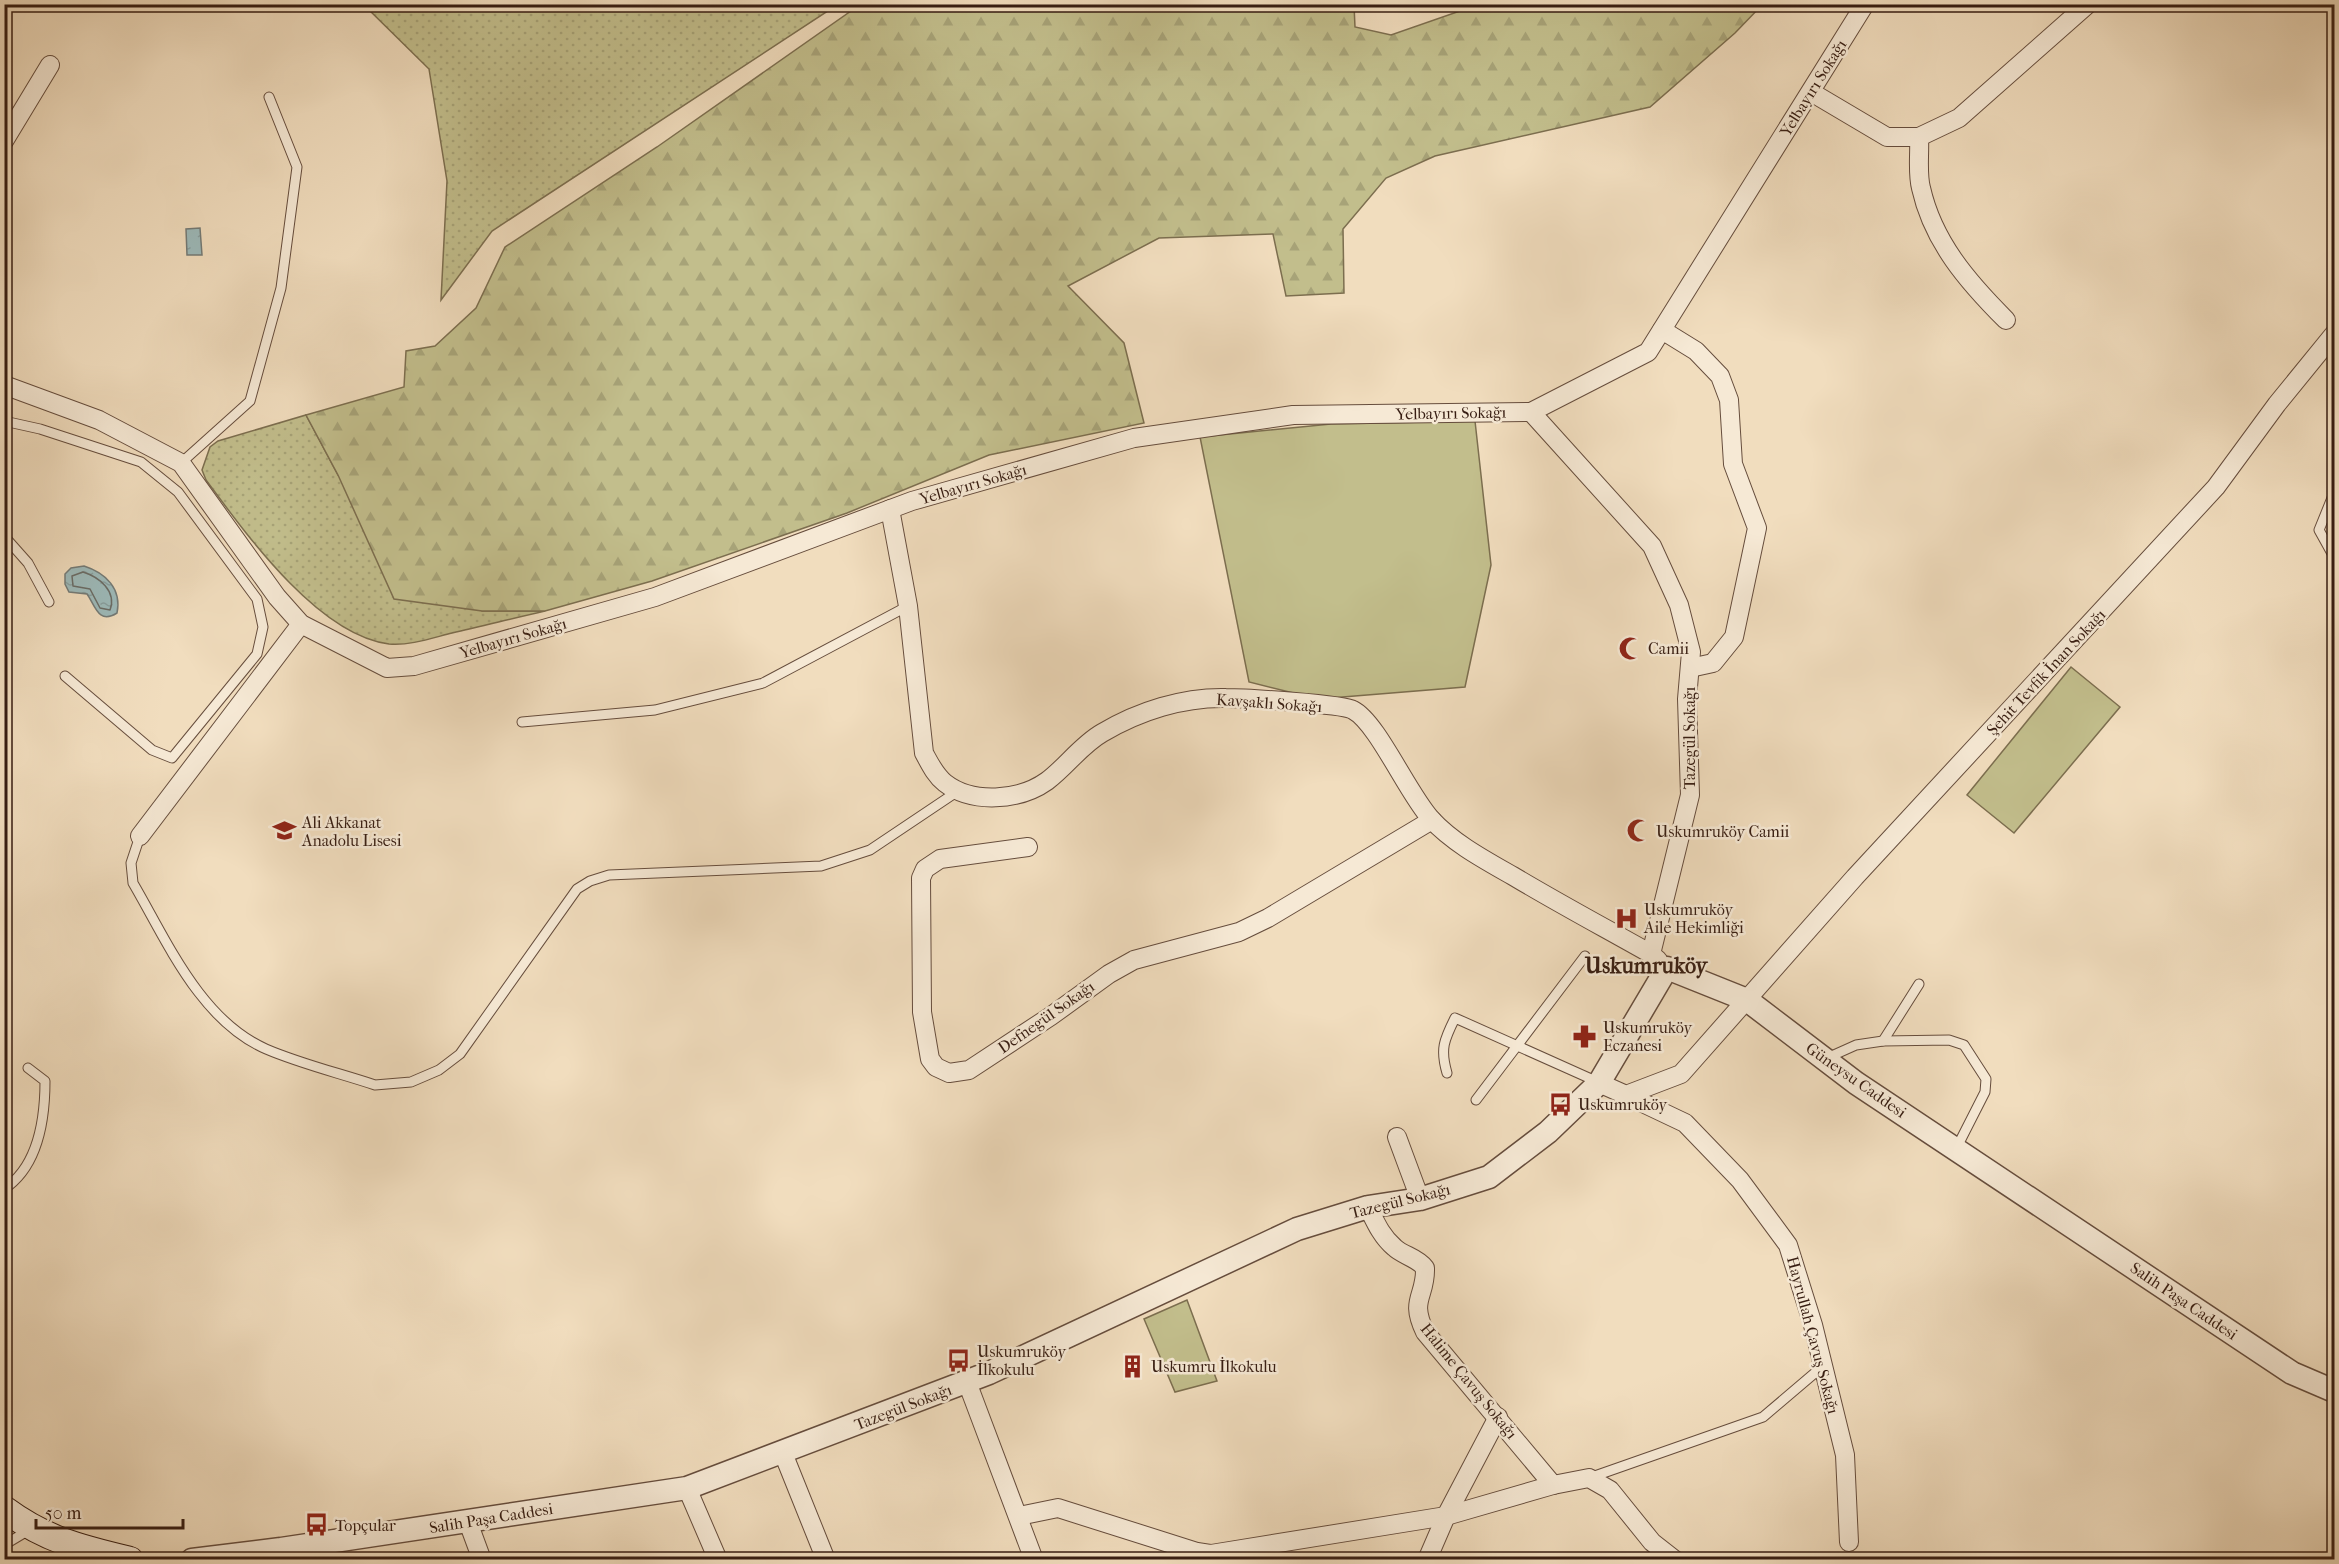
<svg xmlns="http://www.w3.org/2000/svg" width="2339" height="1564" font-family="'IM FELL French Canon',serif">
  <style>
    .grass { fill: url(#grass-dots); stroke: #7c6e4f; stroke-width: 1.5 }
    .forest { fill: url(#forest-firs); stroke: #7c6e4f; stroke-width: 1.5 }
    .pitch { fill: #c2be8c; stroke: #7c6e4f; stroke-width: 1.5 }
    .water { fill: url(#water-ripples); stroke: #747b77; stroke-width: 1.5 }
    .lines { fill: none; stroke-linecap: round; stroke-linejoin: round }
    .shore { stroke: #6a6c66; stroke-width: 1.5 }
    .service-casing { stroke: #664d3d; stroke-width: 11 }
    .minor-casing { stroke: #664d3d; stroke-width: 20 }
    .tertiary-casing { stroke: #664d3d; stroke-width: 25 }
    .secondary-casing { stroke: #371d12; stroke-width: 28 }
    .service { stroke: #f6e9d5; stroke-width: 9 }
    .minor { stroke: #f6e9d5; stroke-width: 18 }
    .tertiary { stroke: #f6e9d5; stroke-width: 22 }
    .secondary { stroke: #f6e9d5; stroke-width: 26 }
    .labels { text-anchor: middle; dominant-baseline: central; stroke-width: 5; stroke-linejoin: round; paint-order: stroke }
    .street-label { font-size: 16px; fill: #371d12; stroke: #f6e9d5 }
    .poi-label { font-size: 16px; fill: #371d12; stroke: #f6e9d5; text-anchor: start }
    .district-label { font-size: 22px; font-weight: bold; fill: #371d12; stroke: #f6e9d5 }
  </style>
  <defs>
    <pattern id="grass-dots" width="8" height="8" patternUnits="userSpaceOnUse" patternTransform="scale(1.5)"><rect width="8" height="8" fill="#c2be8c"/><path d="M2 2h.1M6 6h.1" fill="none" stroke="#a7a378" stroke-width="1.8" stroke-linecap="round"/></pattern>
    <pattern id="forest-firs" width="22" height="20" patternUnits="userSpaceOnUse" patternTransform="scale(1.5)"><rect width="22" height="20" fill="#c2be8c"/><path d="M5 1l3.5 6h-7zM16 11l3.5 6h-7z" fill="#a7a378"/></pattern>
    <pattern id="water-ripples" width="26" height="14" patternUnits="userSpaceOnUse" patternTransform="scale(1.5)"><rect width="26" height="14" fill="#9dbaba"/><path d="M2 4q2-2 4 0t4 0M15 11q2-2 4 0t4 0" fill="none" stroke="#889f9f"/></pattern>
  </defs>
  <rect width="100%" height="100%" fill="#f1ddbe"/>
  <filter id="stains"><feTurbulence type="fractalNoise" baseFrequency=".00333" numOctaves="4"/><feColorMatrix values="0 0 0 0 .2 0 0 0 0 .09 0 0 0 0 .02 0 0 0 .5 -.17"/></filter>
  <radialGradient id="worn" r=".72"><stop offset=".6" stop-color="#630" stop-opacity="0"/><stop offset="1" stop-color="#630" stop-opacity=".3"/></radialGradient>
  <g class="grass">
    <path d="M364 5H837L492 231 441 300 447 181 429 69Z"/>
    <path d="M306 415 338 475 482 611H545C514 618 483 626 452 633 432 638 409 646 389 644 318 635 246 534 206 480L202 470 210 447 218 441Z"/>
  </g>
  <path class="forest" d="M861 4 1354 5 1355 27 1391 35 1480 4 1762 5 1735 33 1650 107 1435 156 1386 178 1343 229 1344 293 1286 296 1273 234 1159 238 1068 286 1124 343 1144 423 989 455 847 513 652 581 545 611H482L394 599 338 475 306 415 404 387 406 351 435 346 476 308 505 247 657 147Z"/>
  <g class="pitch">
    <path d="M1475 421 1491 565 1465 687 1318 699 1249 682 1200 437 1331 424Z"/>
    <path d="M2071 667 2120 707 2014 833 1967 795Z"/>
    <path d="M1187 1300 1217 1381 1175 1392 1144 1319Z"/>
  </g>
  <g class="water">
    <path d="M200 228 202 255H187L186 229Z"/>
    <path d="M84 566C106 573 122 589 117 613 98 625 95 605 87 594L69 592 65 584V574L71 568Z"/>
  </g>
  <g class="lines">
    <path class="shore" d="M83 572C99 577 117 591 110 610L100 608 90 589 73 586 72 576Z"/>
    <defs>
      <g id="service">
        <path d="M4 421 40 429 141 462 178 492 257 599 263 627 257 654 172 758 152 750 65 676"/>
        <path d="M181 463 250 401 281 288 297 167 269 97"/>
        <path d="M2334 493 2319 530 2334 557"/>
        <path d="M4 536 28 563 49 602"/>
        <path d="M522 722 655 710 763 683 908 606"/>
        <path d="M140 836 131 863 133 883C167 941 200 1020 266 1049 301 1064 339 1073 375 1085L411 1082 439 1070 460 1054 577 889 590 881 609 875 821 866 870 850 958 791"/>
        <path d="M1883 1041 1919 984"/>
        <path d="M1827 1058 1856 1045 1883 1041 1949 1040 1964 1045 1986 1079 1985 1092 1956 1149"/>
        <path d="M1447 1073C1440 1049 1444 1040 1455 1018L1598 1082"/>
        <path d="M1476 1100 1585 956"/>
        <path d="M4 1189C39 1166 45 1119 45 1081L28 1068"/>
        <path d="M1589 1478 1763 1417 1823 1366"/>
        <path d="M4 1545 29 1530"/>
      </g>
      <g id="minor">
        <path d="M1811 92 1887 137H1919L1959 118 2088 4"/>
        <path d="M1919 137C1920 153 1917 173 1921 188 1933 242 1968 282 2006 320"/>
        <path d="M4 141 50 65"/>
        <path d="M1662 330 1696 351 1720 376 1729 400 1733 464 1757 528 1734 637 1713 663 1690 668"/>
        <path d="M4 385 99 420 181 463 277 597 301 624 387 668 414 666 655 597 912 501 1134 438 1293 415 1531 412 1648 352 1865 4"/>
        <path d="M1531 412 1652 546 1679 605 1691 652 1687 699 1690 795 1651 954 1658 960"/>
        <path d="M890 509 908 606 924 753C930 764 935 775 945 783 972 804 1019 801 1047 781 1066 767 1081 745 1102 733 1139 711 1183 697 1226 698 1244 698 1343 704 1353 710 1377 722 1408 794 1431 819 1453 843 1485 860 1513 876 1558 903 1605 928 1651 954"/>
        <path d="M140 836 301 624"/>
        <path d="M1028 847 940 859 925 869 921 878 922 1012 930 1059 936 1067 949 1073 969 1070 1051 1016 1109 974 1134 960 1239 932 1268 918 1432 820"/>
        <path d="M1599 1083 1626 1095 1681 1074 1855 877 2216 487 2277 404 2334 334"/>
        <path d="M1626 1095 1685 1123 1740 1180 1788 1245 1813 1325 1845 1455 1849 1542"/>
        <path d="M1397 1137 1420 1199"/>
        <path d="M1368 1207C1375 1221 1381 1236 1394 1247 1403 1256 1417 1257 1425 1268 1426 1297 1409 1299 1425 1332L1553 1485"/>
        <path d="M967 1382 1034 1560"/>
        <path d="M783 1453 826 1560"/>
        <path d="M687 1488 718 1560"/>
        <path d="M1019 1516 1058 1508 1197 1552 1223 1556"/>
        <path d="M468 1522 482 1560"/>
        <path d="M1211 1554 1446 1516 1553 1485 1589 1478 1610 1490 1652 1542 1675 1560"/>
        <path d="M1427 1560 1446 1516 1498 1417"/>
      </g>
      <path id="tertiary" d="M192 1560 281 1549 687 1488 989 1373 1297 1229 1368 1207 1420 1199 1489 1177 1548 1132 1599 1083 1667 968 1747 1000 1856 1083 2292 1373 2334 1391"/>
      <path id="secondary" d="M4 1509C46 1540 80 1548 130 1560"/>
    </defs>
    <use href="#service" class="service-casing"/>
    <use href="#minor" class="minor-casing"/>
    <use href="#tertiary" class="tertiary-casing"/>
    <use href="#secondary" class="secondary-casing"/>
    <use href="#service" class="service"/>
    <use href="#minor" class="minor"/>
    <use href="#tertiary" class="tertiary"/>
    <use href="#secondary" class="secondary"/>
  </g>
  <defs>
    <symbol id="mosque-bare" viewBox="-9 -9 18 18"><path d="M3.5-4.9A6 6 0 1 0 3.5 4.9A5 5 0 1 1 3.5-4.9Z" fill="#8f2418" stroke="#f6e9d5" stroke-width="2.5" paint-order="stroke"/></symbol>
    <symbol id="school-bare" viewBox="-9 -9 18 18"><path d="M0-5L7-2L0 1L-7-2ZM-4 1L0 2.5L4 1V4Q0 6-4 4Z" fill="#8f2418" stroke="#f6e9d5" stroke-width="2.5" paint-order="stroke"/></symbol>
    <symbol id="hospital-bare" viewBox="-9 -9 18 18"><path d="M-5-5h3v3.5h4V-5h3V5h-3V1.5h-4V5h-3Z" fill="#8f2418" stroke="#f6e9d5" stroke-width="2.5" paint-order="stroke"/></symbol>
    <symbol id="pharmacy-bare" viewBox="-9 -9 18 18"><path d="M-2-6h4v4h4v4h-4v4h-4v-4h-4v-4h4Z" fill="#8f2418" stroke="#f6e9d5" stroke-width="2.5" paint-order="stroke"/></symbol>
    <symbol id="bus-bare" viewBox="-9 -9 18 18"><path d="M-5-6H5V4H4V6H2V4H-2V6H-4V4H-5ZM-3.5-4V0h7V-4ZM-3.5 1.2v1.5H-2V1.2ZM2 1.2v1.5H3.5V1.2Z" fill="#8f2418" stroke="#f6e9d5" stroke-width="2.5" paint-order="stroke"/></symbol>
    <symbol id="building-bare" viewBox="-9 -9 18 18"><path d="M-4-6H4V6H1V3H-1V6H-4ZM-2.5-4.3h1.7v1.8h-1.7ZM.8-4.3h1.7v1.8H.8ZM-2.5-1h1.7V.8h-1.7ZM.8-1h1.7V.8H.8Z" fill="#8f2418" stroke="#f6e9d5" stroke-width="2.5" paint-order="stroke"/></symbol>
  </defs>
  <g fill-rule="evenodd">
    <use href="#mosque-bare" x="1614" y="632" width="33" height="33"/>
    <use href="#school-bare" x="268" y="814" width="33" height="33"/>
    <use href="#mosque-bare" x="1622" y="814" width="33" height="33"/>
    <use href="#hospital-bare" x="1610" y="902" width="33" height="33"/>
    <use href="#pharmacy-bare" x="1568" y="1020" width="33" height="33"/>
    <use href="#bus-bare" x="1544" y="1088" width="33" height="33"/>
    <use href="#bus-bare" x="942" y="1344" width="33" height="33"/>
    <use href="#building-bare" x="1116" y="1350" width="33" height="33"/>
    <use href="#bus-bare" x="300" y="1508" width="33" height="33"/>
  </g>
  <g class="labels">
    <g class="street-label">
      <text transform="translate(1813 88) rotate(-58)">Yelbayırı Sokağı</text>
      <text transform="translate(1451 413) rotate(-1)">Yelbayırı Sokağı</text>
      <text transform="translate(973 484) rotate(-16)">Yelbayırı Sokağı</text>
      <text transform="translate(513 638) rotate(-16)">Yelbayırı Sokağı</text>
      <text transform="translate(2046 672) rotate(-47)">Şehit Tevfik İnan Sokağı</text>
      <text transform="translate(1269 703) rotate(4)">Kavşaklı Sokağı</text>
      <text transform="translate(1689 738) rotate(-90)">Tazegül Sokağı</text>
      <text transform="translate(1046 1017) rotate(-35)">Defnegül Sokağı</text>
      <text transform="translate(1856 1080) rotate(35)">Güneysu Caddesi</text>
      <text transform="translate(1400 1201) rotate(-14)">Tazegül Sokağı</text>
      <text transform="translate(2184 1301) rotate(34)">Salih Paşa Caddesi</text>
      <text transform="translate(1813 1335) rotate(75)">Hayrullah Çavuş Sokağı</text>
      <text transform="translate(1469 1381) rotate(51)">Halime Çavuş Sokağı</text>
      <text transform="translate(903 1407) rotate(-21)">Tazegül Sokağı</text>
      <text transform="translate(491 1518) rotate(-9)">Salih Paşa Caddesi</text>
    </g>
    <g class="poi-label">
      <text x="1648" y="648">Camii</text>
      <text x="302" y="822">Ali Akkanat<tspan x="302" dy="18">Anadolu Lisesi</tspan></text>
      <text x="1656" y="831">Uskumruköy Camii</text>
      <text x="1644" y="909">Uskumruköy<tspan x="1644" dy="18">Aile Hekimliği</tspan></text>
      <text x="1603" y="1027">Uskumruköy<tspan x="1603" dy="18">Eczanesi</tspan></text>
      <text x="1578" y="1104">Uskumruköy</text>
      <text x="977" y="1351">Uskumruköy<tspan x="977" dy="18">İlkokulu</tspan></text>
      <text x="1151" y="1366">Uskumru İlkokulu</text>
      <text x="335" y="1525">Topçular</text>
    </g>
    <g class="district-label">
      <text x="1646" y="966">Uskumruköy</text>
    </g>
  </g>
  <rect width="2339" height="1564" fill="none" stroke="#f1ddbe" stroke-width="24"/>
  <rect x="6" y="6" width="2327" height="1552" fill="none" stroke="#371d12" stroke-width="3"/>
  <rect x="12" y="12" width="2315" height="1540" fill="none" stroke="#371d12" stroke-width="1.5"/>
  <path d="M36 1519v9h147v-9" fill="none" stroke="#371d12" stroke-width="3"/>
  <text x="45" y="1519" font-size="18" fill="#371d12" stroke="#f6e9d5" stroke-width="4.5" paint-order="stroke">50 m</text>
  <rect width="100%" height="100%" filter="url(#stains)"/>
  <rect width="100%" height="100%" fill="url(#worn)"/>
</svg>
